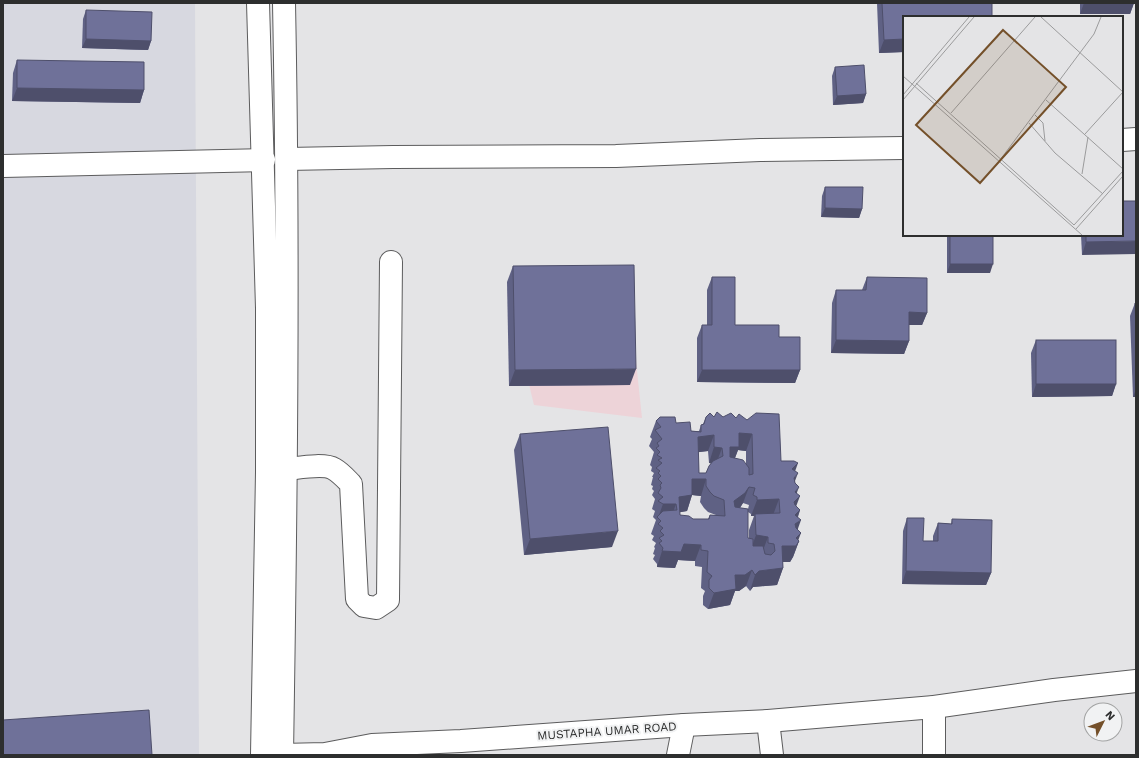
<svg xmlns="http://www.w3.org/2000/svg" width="1139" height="758" font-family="'Work Sans',sans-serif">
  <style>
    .commercial { fill: #edd3d8 }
    .built { fill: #d7d8e0 }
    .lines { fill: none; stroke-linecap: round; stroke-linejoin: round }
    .minor-casing { stroke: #5c5c5d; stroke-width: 24 }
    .minor { stroke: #fff; stroke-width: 22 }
    .wall { fill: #5f6184; fill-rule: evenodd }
    .shaded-wall { fill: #4e4f6b }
    .building { fill: #6f7199; stroke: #4e4f6b; fill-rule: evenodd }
    .labels { text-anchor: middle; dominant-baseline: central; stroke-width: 4; stroke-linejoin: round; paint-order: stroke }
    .street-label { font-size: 12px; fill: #2d2e2e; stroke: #f1f2f3 }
    .inset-road { fill: none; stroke: #9b9b9c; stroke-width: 1 }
    .view { fill: #74502a; fill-opacity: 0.15; stroke: #74502a; stroke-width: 2 }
    .inset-edge { fill: none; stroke: #2d2e2e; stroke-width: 2 }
  </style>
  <rect width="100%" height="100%" fill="#e4e4e6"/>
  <path class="commercial" d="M507 294 629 295 642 418 534 405Z"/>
  <path class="built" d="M3 3H195L199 755H3Z"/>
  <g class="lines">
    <defs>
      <g id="minor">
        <path d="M258 3 267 308V472L262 755"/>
        <path d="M1122 140 1136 139"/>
        <path d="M287 159 393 157 616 156 760 150 904 148"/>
        <path d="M3 166 264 160"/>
        <path d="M287 469C298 468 324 463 334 469 341 473 346 479 351 484L357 599 364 606 376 608 388 600 391 262"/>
        <path d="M934 707V755"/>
        <path d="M768 721 772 755"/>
        <path d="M281 755 325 754 372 745 461 741 684 725 768 721 934 707 1054 690 1136 681"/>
        <path d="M282 755C286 504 289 254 284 3"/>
        <path d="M678 755 684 725"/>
      </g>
    </defs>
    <use href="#minor" class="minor-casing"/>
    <use href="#minor" class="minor"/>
  </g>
  <g class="wall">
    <path d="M877 3H992L904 17V52L879 53Z"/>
    <path d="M1080 3H1134L1130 14H1080Z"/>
    <path d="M86 10 151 41 148 50 82 48 83 19Z"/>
    <path d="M17 60 144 90 140 103 12 101 13 73Z"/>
    <path d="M835 67 866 94 863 103 833 105 832 76Z"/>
    <path d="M825 187 862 209 859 218 821 217 822 196Z"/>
    <path d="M947 235H993L990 273H947Z"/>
    <path d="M1081 235H1122L1082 255Z"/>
    <path d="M513 266 630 385 509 386 507 282Z"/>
    <path d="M712 277 735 325 779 337 800 370 795 383 697 382V338L702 325H707V290Z"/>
    <path d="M867 277 927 313 922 325H909V341L904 354 831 353 832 303 836 290H862Z"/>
    <path d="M1135 303H1136V397H1133L1130 316Z"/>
    <path d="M1036 340 1116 384 1112 396 1032 397 1031 353Z"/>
    <path d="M706 417H723L736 418 781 461 795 471V483L797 493 796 506 800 510 798 517V540L799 541 793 557 790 562H783V568L777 585 753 587 750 591 746 586 739 591H735L730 605 708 609 703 605V596L705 591 701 588 702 567 695 566V561L678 560 675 568 657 567V564L653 559 655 555 653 554 655 548 654 547 656 543 652 540 654 536 651 534 656 520 653 517 655 511 652 509 655 499 652 495 654 491 652 489 653 486 651 485 653 477H652L654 473 651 471 652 467 650 465 654 452 649 446 652 439 650 437 656 421 676 423 691 431H699L701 425 703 424ZM738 450 746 451V465L735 458ZM708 451 709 463H711L706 473H699L698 452ZM692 495 701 496 700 502 704 508 708 512 716 515H710L708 519H693L680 515V512L687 511ZM743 503 749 505 748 509 740 508ZM748 512 751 514V516H754L749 530V538H748Z"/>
    <path d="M520 434 612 547 524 555 514 450Z"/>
    <path d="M907 518 923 541H933V536L938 523 951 524 952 519 991 573 986 585 902 584 903 531Z"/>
  </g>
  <g class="shaded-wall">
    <path d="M1084 3H1134L1130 14H1080Z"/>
    <path d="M86 39 151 41 148 50 82 48Z"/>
    <path d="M904 39V52L879 53 884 40Z"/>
    <path d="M17 88 144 90 140 103 12 101Z"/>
    <path d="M866 94 863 103 833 105 837 96Z"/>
    <path d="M825 208 862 209 859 218 821 217Z"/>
    <path d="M1136 241V254L1082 255 1086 242Z"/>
    <path d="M950 264H993L990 273H947Z"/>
    <path d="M909 312 927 313 922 325H905Z"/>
    <path d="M836 340 909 341 904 354 831 353Z"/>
    <path d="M636 369 630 385 509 386 515 370Z"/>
    <path d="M702 370H800L795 383 697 382Z"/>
    <path d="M1036 384H1116L1112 396 1032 397Z"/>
    <path d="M1136 389V397H1133Z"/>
    <path d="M739 433 752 434 746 451 738 450 733 463 725 464 730 447Z"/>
    <path d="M714 435 708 451 692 453 698 437Z"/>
    <path d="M714 447 722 448 716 464 709 463Z"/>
    <path d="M798 463 792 480V469Z"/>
    <path d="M798 473 792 489 794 478Z"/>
    <path d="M692 479H706L701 496 692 495 687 511 676 513 677 510 676 504 670 520 658 518 663 504 679 497Z"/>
    <path d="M749 487 743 503 739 509 728 517 734 501Z"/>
    <path d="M799 487 793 503 795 492Z"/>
    <path d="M800 496 794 512V502Z"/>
    <path d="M779 499 773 515 755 514 754 516H751L757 500Z"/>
    <path d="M800 510 794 526 795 515Z"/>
    <path d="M801 520 795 537V524Z"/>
    <path d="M618 531 612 547 524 555 530 539Z"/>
    <path d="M801 533 796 546 799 541 793 557 790 562H776L782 546 796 538Z"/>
    <path d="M756 535 768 537 762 553 750 552Z"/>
    <path d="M684 544 701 545 695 561 678 560 675 568 657 567 662 551Z"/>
    <path d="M783 568 777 585 753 587 750 591 755 575 759 571Z"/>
    <path d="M752 570 746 586 739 591H735L730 605 708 609 714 593 735 575Z"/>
    <path d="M906 571 991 573 986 585 902 584Z"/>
  </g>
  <g class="building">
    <path d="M882 3H992V17H904V39L884 40Z"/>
    <path d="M86 10 152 12 151 41 86 39Z"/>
    <path d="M17 60 144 62V90L17 88Z"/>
    <path d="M864 65 866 94 837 96 835 67Z"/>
    <path d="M825 187H863L862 209 825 208Z"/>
    <path d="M1122 201H1136V241L1086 242V235H1122Z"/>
    <rect x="950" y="235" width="43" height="29"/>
    <path d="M634 265 636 369 515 370 513 266Z"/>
    <path d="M712 277H735V325H779V337H800V370H702V325H712Z"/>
    <path d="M867 277 927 278V313L909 312V341L836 340V290H866Z"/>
    <path d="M1135 303H1136V333Z"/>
    <rect x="1036" y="340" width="80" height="44"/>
    <path d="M717 412 723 417 731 413 736 418 739 414 747 420 756 413 779 414 781 461H794L798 463 792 469 798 473 794 478 795 483 799 487 795 492 800 496 794 502 795 505 800 510 795 515 801 520 795 524 796 528 801 533 796 538 799 541 796 546H782L783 568 759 571 755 575 752 570 745 575H735L736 589 714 593 709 588V580L712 576 707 572 708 551 701 550V545L684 544 681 552 662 551 663 548 659 543 662 541 659 538 664 535 660 531 663 528 658 524 661 521 657 517 663 511 677 510 676 504H663L658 501 663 497 658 493 661 488 660 485 662 483 658 479 661 476 658 473 660 471 656 468 662 463 658 460 662 458 657 455 660 452 656 448 659 446 657 443 662 439 655 430 661 427 656 421 660 417H675L676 423 690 422 691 431 701 432V425L704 424 706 417 710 413 714 417ZM739 433 752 434 753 474 749 475V468L743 460 730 457V447H739ZM714 435V447L722 448 723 456 713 461 709 466 706 473H699L698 437ZM692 479H706V486L710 492 714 496 724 500 725 516 710 515 709 519H693L689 516 680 515 679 497 692 495ZM749 487 755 488 753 495 757 497V500L779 499 780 513 755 514 756 535 768 537V543L774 544 775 551 771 555 765 554 763 546H753V539L748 538V509L735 507 734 501 745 493Z"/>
    <path d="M608 427 618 531 530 539 520 434Z"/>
    <path d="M907 518H924L923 541H938V523L952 524V519L992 520 991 573 906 571Z"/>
    <path d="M149 710 152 755H3V720Z"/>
  </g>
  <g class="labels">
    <g class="street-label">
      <text transform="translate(607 731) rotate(-4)">MUSTAPHA UMAR ROAD</text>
    </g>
  </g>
  <g transform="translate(903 16)">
    <rect width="220" height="220" fill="#e4e4e6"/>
    <path class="inset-road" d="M138 1 220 76M0 60 179 219M13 67 171 209 220 155M0 79 66 1M0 84 71 1M143 84 220 153M48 97 132 1M132 99 140 107 142 125M126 107 152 137 200 178M182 118 220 76M97 144 191 18 198 1M179 158 185 121M173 213 220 160"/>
    <path class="view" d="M100 14 163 71 77 167 13 109Z"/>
    <rect width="220" height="220" class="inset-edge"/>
  </g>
  <rect width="1139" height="758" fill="none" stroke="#2d2e2e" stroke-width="8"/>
  <g transform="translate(1103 722) rotate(48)"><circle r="19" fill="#f1f2f3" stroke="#a3a4a4"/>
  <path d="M0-3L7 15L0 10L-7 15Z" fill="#74502a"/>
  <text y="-6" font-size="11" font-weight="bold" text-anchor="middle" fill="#2d2e2e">N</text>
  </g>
</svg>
